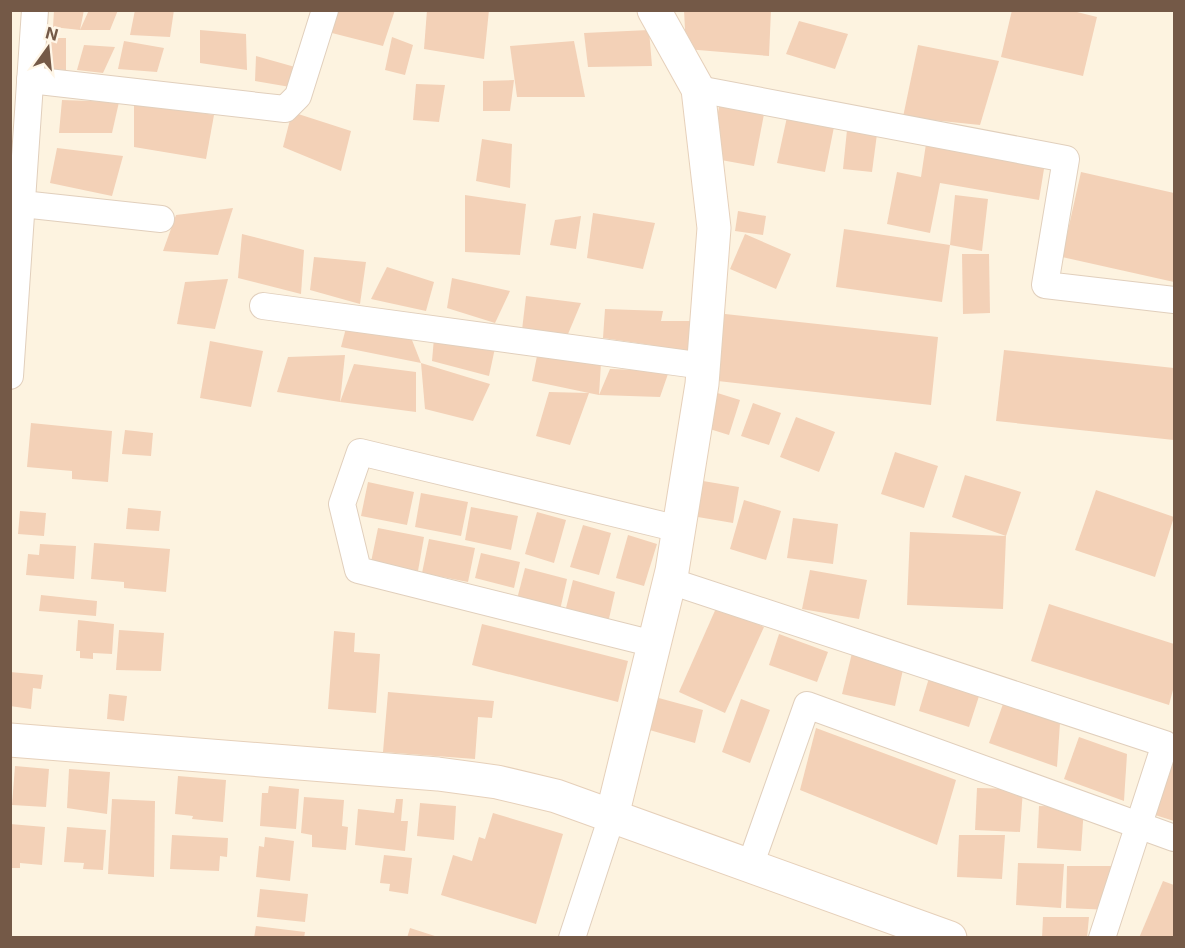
<svg xmlns="http://www.w3.org/2000/svg" width="1185" height="948" font-family="Inter,sans-serif">
  <style>
    .building { fill: #f3d1b7 }
    .lines { fill: none; stroke-linecap: round; stroke-linejoin: round }
    .street-casing { stroke: #e1cfbc; stroke-width: 28 }
    .secondary-casing { stroke: #e6d0ba; stroke-width: 35 }
    .street { stroke: #fff; stroke-width: 26 }
    .secondary { stroke: #fff; stroke-width: 33 }
  </style>
  <rect width="100%" height="100%" fill="#fdf3e0"/>
  <g class="building">
    <path d="M54 10H84L80 30 89 10H118L110 30H80L53 27Z"/>
    <path d="M135 10H174L170 37 130 35Z"/>
    <path d="M336 10H395L383 46 328 32Z"/>
    <path d="M427 10H489L484 59 424 49Z"/>
    <path d="M684 10H771L769 56 686 49Z"/>
    <path d="M1012 10H1069L1097 17 1083 76 1001 57Z"/>
    <path d="M799 21 848 34 835 69 786 54Z"/>
    <path d="M200 30 246 34 247 70 200 63Z"/>
    <path d="M649 30 652 66 588 67 584 33Z"/>
    <path d="M392 37 413 45 405 75 385 70Z"/>
    <path d="M49 38H66V70L43 69Z"/>
    <path d="M124 41 164 48 157 72 118 69Z"/>
    <path d="M574 41 585 97H517L510 46Z"/>
    <path d="M84 45 115 47 103 73 77 70Z"/>
    <path d="M918 45 999 61 980 125 903 117Z"/>
    <path d="M256 56 295 67 290 87 255 81Z"/>
    <path d="M514 80 510 111H483V81Z"/>
    <path d="M416 84 445 85 439 122 413 120Z"/>
    <path d="M62 100 119 102 112 133H59Z"/>
    <path d="M720 101 765 109 754 166 710 158Z"/>
    <path d="M134 102 214 115 206 159 134 147Z"/>
    <path d="M292 112 351 131 341 171 283 147Z"/>
    <path d="M787 117 834 127 825 172 777 163Z"/>
    <path d="M929 124 1048 144 1039 200 940 183 930 233 887 224 897 172 921 177Z"/>
    <path d="M847 130 877 134 872 172 843 169Z"/>
    <path d="M482 139 512 144 510 188 476 181Z"/>
    <path d="M57 148 123 156 112 196 50 183Z"/>
    <path d="M1081 172 1174 193V282L1062 257Z"/>
    <path d="M465 195 526 204 520 255 465 252Z"/>
    <path d="M955 195 988 199 982 251 950 245 942 302 836 287 844 229 950 245Z"/>
    <path d="M233 208 218 255 163 251 176 215Z"/>
    <path d="M738 211 766 216 763 235 735 231Z"/>
    <path d="M593 213 655 223 643 269 587 258Z"/>
    <path d="M581 216 576 249 550 245 555 220Z"/>
    <path d="M242 234 304 250 301 294 238 278Z"/>
    <path d="M745 234 791 254 776 289 730 269Z"/>
    <path d="M962 254H989L990 313 963 314Z"/>
    <path d="M314 257 366 262 360 304 310 290Z"/>
    <path d="M387 267 434 282 426 311 371 299Z"/>
    <path d="M452 278 510 291 495 323 447 308Z"/>
    <path d="M228 279 215 329 177 324 185 282Z"/>
    <path d="M526 296 581 303 568 334 522 330Z"/>
    <path d="M605 309 663 311 661 321H698L695 365 651 363V345L603 338Z"/>
    <path d="M716 313 938 337 931 405 709 380Z"/>
    <path d="M346 328 410 335 421 363 341 347Z"/>
    <path d="M434 338 495 348 489 376 432 361Z"/>
    <path d="M210 341 263 351 251 407 200 398Z"/>
    <path d="M1004 350 1174 368V440L996 421Z"/>
    <path d="M345 355 340 402 277 392 288 357Z"/>
    <path d="M537 356 601 363 599 395 610 369 669 371 660 397 599 395 589 393 570 445 536 436 549 392 589 393 532 381Z"/>
    <path d="M421 363 490 384 473 421 425 409Z"/>
    <path d="M354 364 416 372V412L340 402Z"/>
    <path d="M711 391 740 400 729 435 700 426Z"/>
    <path d="M753 403 781 413 769 445 741 436Z"/>
    <path d="M796 417 835 432 819 472 780 457Z"/>
    <path d="M31 423 112 431 108 482 72 479V471L27 467Z"/>
    <path d="M125 430 153 433 151 456 122 454Z"/>
    <path d="M895 452 938 466 924 508 881 494Z"/>
    <path d="M965 475 1021 492 1006 536 952 517Z"/>
    <path d="M697 480 739 487 733 523 692 516Z"/>
    <path d="M368 482 414 492 407 525 361 516Z"/>
    <path d="M1096 490 1174 517 1155 577 1075 550Z"/>
    <path d="M421 493 468 502 461 536 415 527Z"/>
    <path d="M744 500 781 511 766 560 730 549Z"/>
    <path d="M471 507 518 516 511 550 465 540Z"/>
    <path d="M128 508 161 511 159 531 126 529Z"/>
    <path d="M20 511 46 513 44 536 18 534Z"/>
    <path d="M537 512 566 520 554 563 525 554Z"/>
    <path d="M793 518 838 524 833 564 787 558Z"/>
    <path d="M583 525 611 533 599 575 570 567Z"/>
    <path d="M378 528 424 537 418 571 371 562Z"/>
    <path d="M910 532 1006 536 1003 609 907 605Z"/>
    <path d="M628 535 657 544 644 586 616 578Z"/>
    <path d="M429 539 475 548 468 582 422 573Z"/>
    <path d="M94 543 170 549 166 592 124 588V582L91 579Z"/>
    <path d="M40 544 76 546 74 579 26 575 28 554 39 555Z"/>
    <path d="M481 553 520 562 514 588 475 578Z"/>
    <path d="M525 568 567 579 560 610 517 599Z"/>
    <path d="M810 570 867 580 859 619 802 609Z"/>
    <path d="M573 580 615 592 608 623 565 612Z"/>
    <path d="M41 595 97 601 96 616 39 611Z"/>
    <path d="M1049 604 1174 644V686L1169 705 1031 661Z"/>
    <path d="M717 606 764 627 725 713 679 692Z"/>
    <path d="M78 620 114 624 112 654 93 653V659L80 658V651H76Z"/>
    <path d="M482 624 628 661 618 702 472 665Z"/>
    <path d="M119 630 164 633 161 671 116 670Z"/>
    <path d="M334 631 355 633 354 652 380 654 376 713 328 709Z"/>
    <path d="M779 634 828 652 817 682 769 665Z"/>
    <path d="M852 653 904 665 895 706 842 694Z"/>
    <path d="M10 672 43 675 41 689 33 688 31 709 10 706Z"/>
    <path d="M929 678 980 693 969 727 919 711Z"/>
    <path d="M388 692 494 701 492 718 478 717 475 759 383 752Z"/>
    <path d="M109 694 127 696 124 721 107 719Z"/>
    <path d="M655 697 703 710 695 743 646 729Z"/>
    <path d="M741 699 770 710 750 763 722 752Z"/>
    <path d="M1003 704 1060 723 1057 767 989 743Z"/>
    <path d="M816 728 956 780 937 845 800 790Z"/>
    <path d="M1079 737 1127 754 1124 801 1064 779Z"/>
    <path d="M1172 760 1174 761V821L1155 815Z"/>
    <path d="M15 766 49 769 46 807 12 805Z"/>
    <path d="M69 769 110 772 107 814 67 808Z"/>
    <path d="M178 776 226 780 223 822 192 819 193 816 175 814Z"/>
    <path d="M269 786 299 789 296 829 260 826 262 793H268Z"/>
    <path d="M977 788 1023 789 1020 832 975 830Z"/>
    <path d="M304 797 344 800 342 826 348 827 346 850 312 847V835L301 833Z"/>
    <path d="M112 799 155 801 154 877 108 874Z"/>
    <path d="M396 799H403L401 821H408L405 851 355 845 358 809 394 813Z"/>
    <path d="M420 803 456 806 454 840 417 836Z"/>
    <path d="M1039 806 1084 807 1081 851 1037 848Z"/>
    <path d="M493 813 563 834 536 924 441 895 453 855 472 861 479 837 485 839Z"/>
    <path d="M10 824 45 827 42 865 20 863V868H10Z"/>
    <path d="M67 827 106 830 103 870 83 869 84 863 64 862Z"/>
    <path d="M172 835 228 838 227 857 220 856 219 871 170 869Z"/>
    <path d="M959 835H1005L1002 879 957 877Z"/>
    <path d="M265 837 294 841 290 881 256 877 259 846 264 847Z"/>
    <path d="M384 855 412 858 408 894 389 891 390 884 380 883Z"/>
    <path d="M1018 863 1064 864 1061 908 1016 905Z"/>
    <path d="M1067 866H1113L1110 910 1066 908Z"/>
    <path d="M1163 881 1174 885V938H1139Z"/>
    <path d="M260 889 308 894 305 922 257 917Z"/>
    <path d="M1043 917H1089L1087 938H1042Z"/>
    <path d="M256 926 305 932 304 938H254Z"/>
    <path d="M410 928 438 937V938H407Z"/>
  </g>
  <g class="lines">
    <defs>
      <g id="street">
        <path d="M30 80 285 109 298 96 325 10"/>
        <path d="M698 89 1066 159 1045 285 1174 300"/>
        <path d="M22 204 161 219"/>
        <path d="M263 306 704 366"/>
        <path d="M10 376 35 10"/>
        <path d="M670 581 1165 744 1102 938"/>
        <path d="M654 644 358 570 342 504 360 452 679 529"/>
        <path d="M750 866 807 705 1174 838"/>
        <path d="M572 938 612 816"/>
      </g>
      <g id="secondary">
        <path d="M10 740 438 774 497 782 556 796 950 938"/>
        <path d="M612 816 672 571 702 384 714 228 698 89 654 10"/>
      </g>
    </defs>
    <use href="#street" class="street-casing"/>
    <use href="#secondary" class="secondary-casing"/>
    <use href="#street" class="street"/>
    <use href="#secondary" class="secondary"/>
  </g>
  <rect width="1185" height="948" fill="none" stroke="#745947" stroke-width="24"/>
  <g transform="translate(48 48) rotate(15)" stroke="#fff6e7" stroke-width="4.5" paint-order="stroke">
  <path d="M0-4.5L10 22L0 15L-10 22Z" fill="#745947"/>
  <text y="-9" font-size="16" font-weight="bold" text-anchor="middle" fill="#745947">N</text>
  </g>
</svg>
